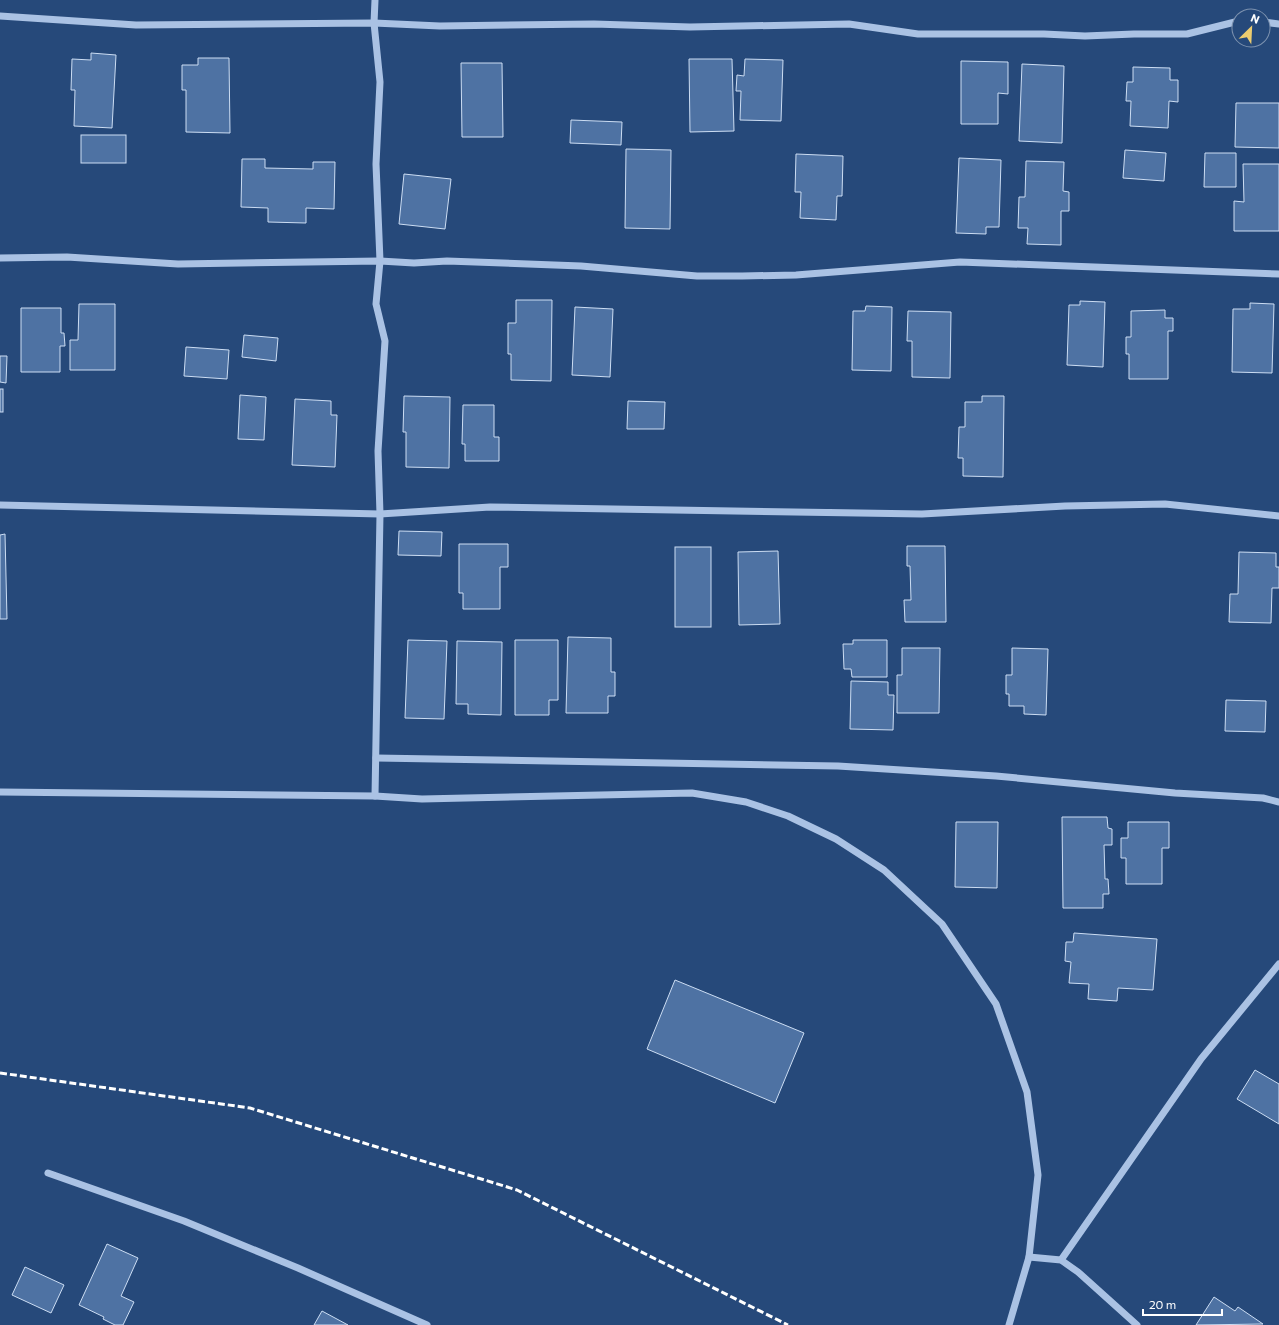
<svg xmlns="http://www.w3.org/2000/svg" width="1279" height="1325" font-family="Commissioner,sans-serif">
  <style>
    .building { fill: #4e72a3; stroke: #ccddf3 }
    .lines { fill: none; stroke-linecap: round; stroke-linejoin: round }
    .minor { stroke: #aac2e4; stroke-width: 7 }
    .rail { stroke: #fff; stroke-width: 3; stroke-dasharray: 7 3; stroke-linecap: butt }
  </style>
  <rect width="100%" height="100%" fill="#26497a"/>
  <g class="building">
    <path d="M91 53 116 55 112 128 74 126 75 90H71L72 59 91 60Z"/>
    <path d="M198 58H229L230 133 186 132V90H182V65H198Z"/>
    <path d="M689 59H732L734 131 690 132Z"/>
    <path d="M745 59 783 60 781 121 740 120 741 91H736L737 75 744 76Z"/>
    <path d="M961 61 1008 62V94L998 93V124H961Z"/>
    <path d="M461 63H502L503 137H462Z"/>
    <path d="M1022 64 1064 66 1062 143 1019 141Z"/>
    <path d="M1133 67 1170 68V80H1178V102L1169 101 1168 128 1130 126 1131 101H1126L1127 82H1133Z"/>
    <path d="M1236 103H1279V148L1235 147Z"/>
    <path d="M571 120 622 122 621 145 570 143Z"/>
    <rect x="81" y="135" width="45" height="28"/>
    <path d="M626 149 671 150 670 229 625 228Z"/>
    <path d="M1125 150 1166 153 1164 181 1123 178Z"/>
    <path d="M1205 153H1236V187H1204Z"/>
    <path d="M796 154 843 156 842 196H837L836 220 800 218 801 192H795Z"/>
    <path d="M959 158 1001 160 999 227H986V234L956 233Z"/>
    <path d="M242 159H265V168L313 169V162H335L334 209 306 208V223L268 222V208L241 207Z"/>
    <path d="M1026 161 1064 162 1063 191 1069 192V211H1061V245L1027 244 1028 228H1018L1019 197H1025Z"/>
    <path d="M1243 164H1279V231H1234V201L1244 202Z"/>
    <path d="M404 174 451 179 445 229 399 224Z"/>
    <path d="M516 300H552L551 381 511 380V354H508V323H516Z"/>
    <path d="M1080 301 1105 302 1103 367 1067 365 1069 305H1080Z"/>
    <path d="M1250 303 1274 304 1272 373 1232 372 1233 309H1250Z"/>
    <path d="M79 304H115V370H70V340H78Z"/>
    <path d="M866 306 892 307 891 371 852 370 853 311H865Z"/>
    <path d="M575 307 613 309 610 377 572 375Z"/>
    <path d="M21 308H61V333H64L65 346H60V372H21Z"/>
    <path d="M1165 310V318H1173V331H1168V379H1129V354H1126V337H1131V311Z"/>
    <path d="M908 311 951 312 950 378 912 377V341H907Z"/>
    <path d="M244 335 278 338 276 361 242 357Z"/>
    <path d="M186 347 229 350 227 379 184 376Z"/>
    <path d="M0 356H7L6 383 0 382Z"/>
    <rect x="0" y="389" width="3" height="23"/>
    <path d="M240 395 266 397 264 440 238 439Z"/>
    <path d="M404 396 450 397 449 468 406 467V432H403Z"/>
    <path d="M982 396H1004L1003 477 963 476V458H958L959 427H965V402H982Z"/>
    <path d="M295 399 331 401V415H337L335 467 292 465Z"/>
    <path d="M628 401 665 402 664 429H627Z"/>
    <path d="M463 405H494V437H499V461H465V444H462Z"/>
    <path d="M399 531 442 532 441 556 398 555Z"/>
    <path d="M5 534 7 619H0V535Z"/>
    <path d="M459 544H508V567H500V609H463V593H459Z"/>
    <path d="M907 546H945L946 622H905L904 600H911L910 566H907Z"/>
    <rect x="675" y="547" width="36" height="80"/>
    <path d="M778 551 780 624 739 625 738 552Z"/>
    <path d="M1239 552 1276 553V567H1279V588H1272L1271 623 1229 622 1230 594H1238Z"/>
    <path d="M568 637 611 638V672H615V696H608V713H566Z"/>
    <path d="M408 640 447 641 444 719 405 718Z"/>
    <path d="M515 640H558V700H549V715H515Z"/>
    <path d="M853 640H887V677H852L851 669H844L843 644H853Z"/>
    <path d="M457 641 502 642 501 715 468 714V704H456Z"/>
    <path d="M902 648H940L939 713H897V675H902Z"/>
    <path d="M1012 648 1048 649 1046 715 1024 714V706H1009V694H1006V675H1012Z"/>
    <path d="M851 681 888 682V695H894L893 730 850 729Z"/>
    <path d="M1226 700 1266 701 1265 732 1225 731Z"/>
    <path d="M1062 817H1107L1108 828 1112 829V845H1104L1105 879H1108L1109 894H1103V908H1063Z"/>
    <path d="M956 822H998L997 888 955 887Z"/>
    <path d="M1128 822H1169V848H1162V884H1126V858H1121V838H1128Z"/>
    <path d="M1074 933 1157 939 1153 990 1118 988 1117 1001 1088 999 1089 984 1069 983 1071 962 1065 961 1066 942H1073Z"/>
    <path d="M675 980 804 1033 775 1103 647 1049Z"/>
    <path d="M1255 1070 1279 1084V1124L1237 1099Z"/>
    <path d="M107 1244 138 1258 121 1296 134 1302 123 1325H115L103 1319 104 1317 79 1305Z"/>
    <path d="M25 1267 64 1285 51 1313 12 1295Z"/>
    <path d="M1214 1297 1235 1311 1238 1307 1263 1324 1196 1325Z"/>
    <path d="M322 1311 348 1325H314Z"/>
  </g>
  <g class="lines">
    <g class="minor">
      <path d="M0 16 136 25 374 23 440 26 594 24 690 27 849 24 918 34H1044L1085 36 1134 34H1187L1239 21"/>
      <path d="M1263 22 1279 24"/>
      <path d="M0 258 67 257 178 264 380 261 414 263 447 261 581 266 697 276H742L796 275 960 262 1279 274"/>
      <path d="M0 505 380 514 490 507 922 514 1065 506 1165 504 1279 516"/>
      <path d="M376 758 838 766 996 776 1175 793 1263 798 1279 802"/>
      <path d="M0 792 375 796 422 799 692 793 746 802 788 816 836 839 884 870 942 924 996 1004 1027 1092 1038 1175 1029 1257 1009 1325"/>
      <path d="M375 796 380 514 378 451 385 341 376 304 380 261 376 164 380 82 374 23 375 0"/>
      <path d="M48 1173 184 1221 298 1268 427 1325"/>
      <path d="M1029 1257 1061 1260 1078 1272 1137 1325"/>
      <path d="M1061 1260 1201 1059 1279 964"/>
    </g>
    <path class="rail" d="M0 1073 250 1108 517 1190 788 1325"/>
  </g>
  <g transform="translate(1251 28) rotate(24)"><circle r="19" fill="#26497a" stroke="#7d92af"/>
  <path d="M0-3L7 15L0 10L-7 15Z" fill="#eccc6f"/>
  <text y="-6" font-size="11" font-weight="bold" text-anchor="middle" fill="#ffffff">N</text>
  </g>
  <path d="M1143 1309v6h79v-6" fill="none" stroke="#ffffff" stroke-width="2"/>
  <text x="1149" y="1309" font-size="12" fill="#ffffff" stroke="#26497a" stroke-width="3" paint-order="stroke">20 m</text>
</svg>
